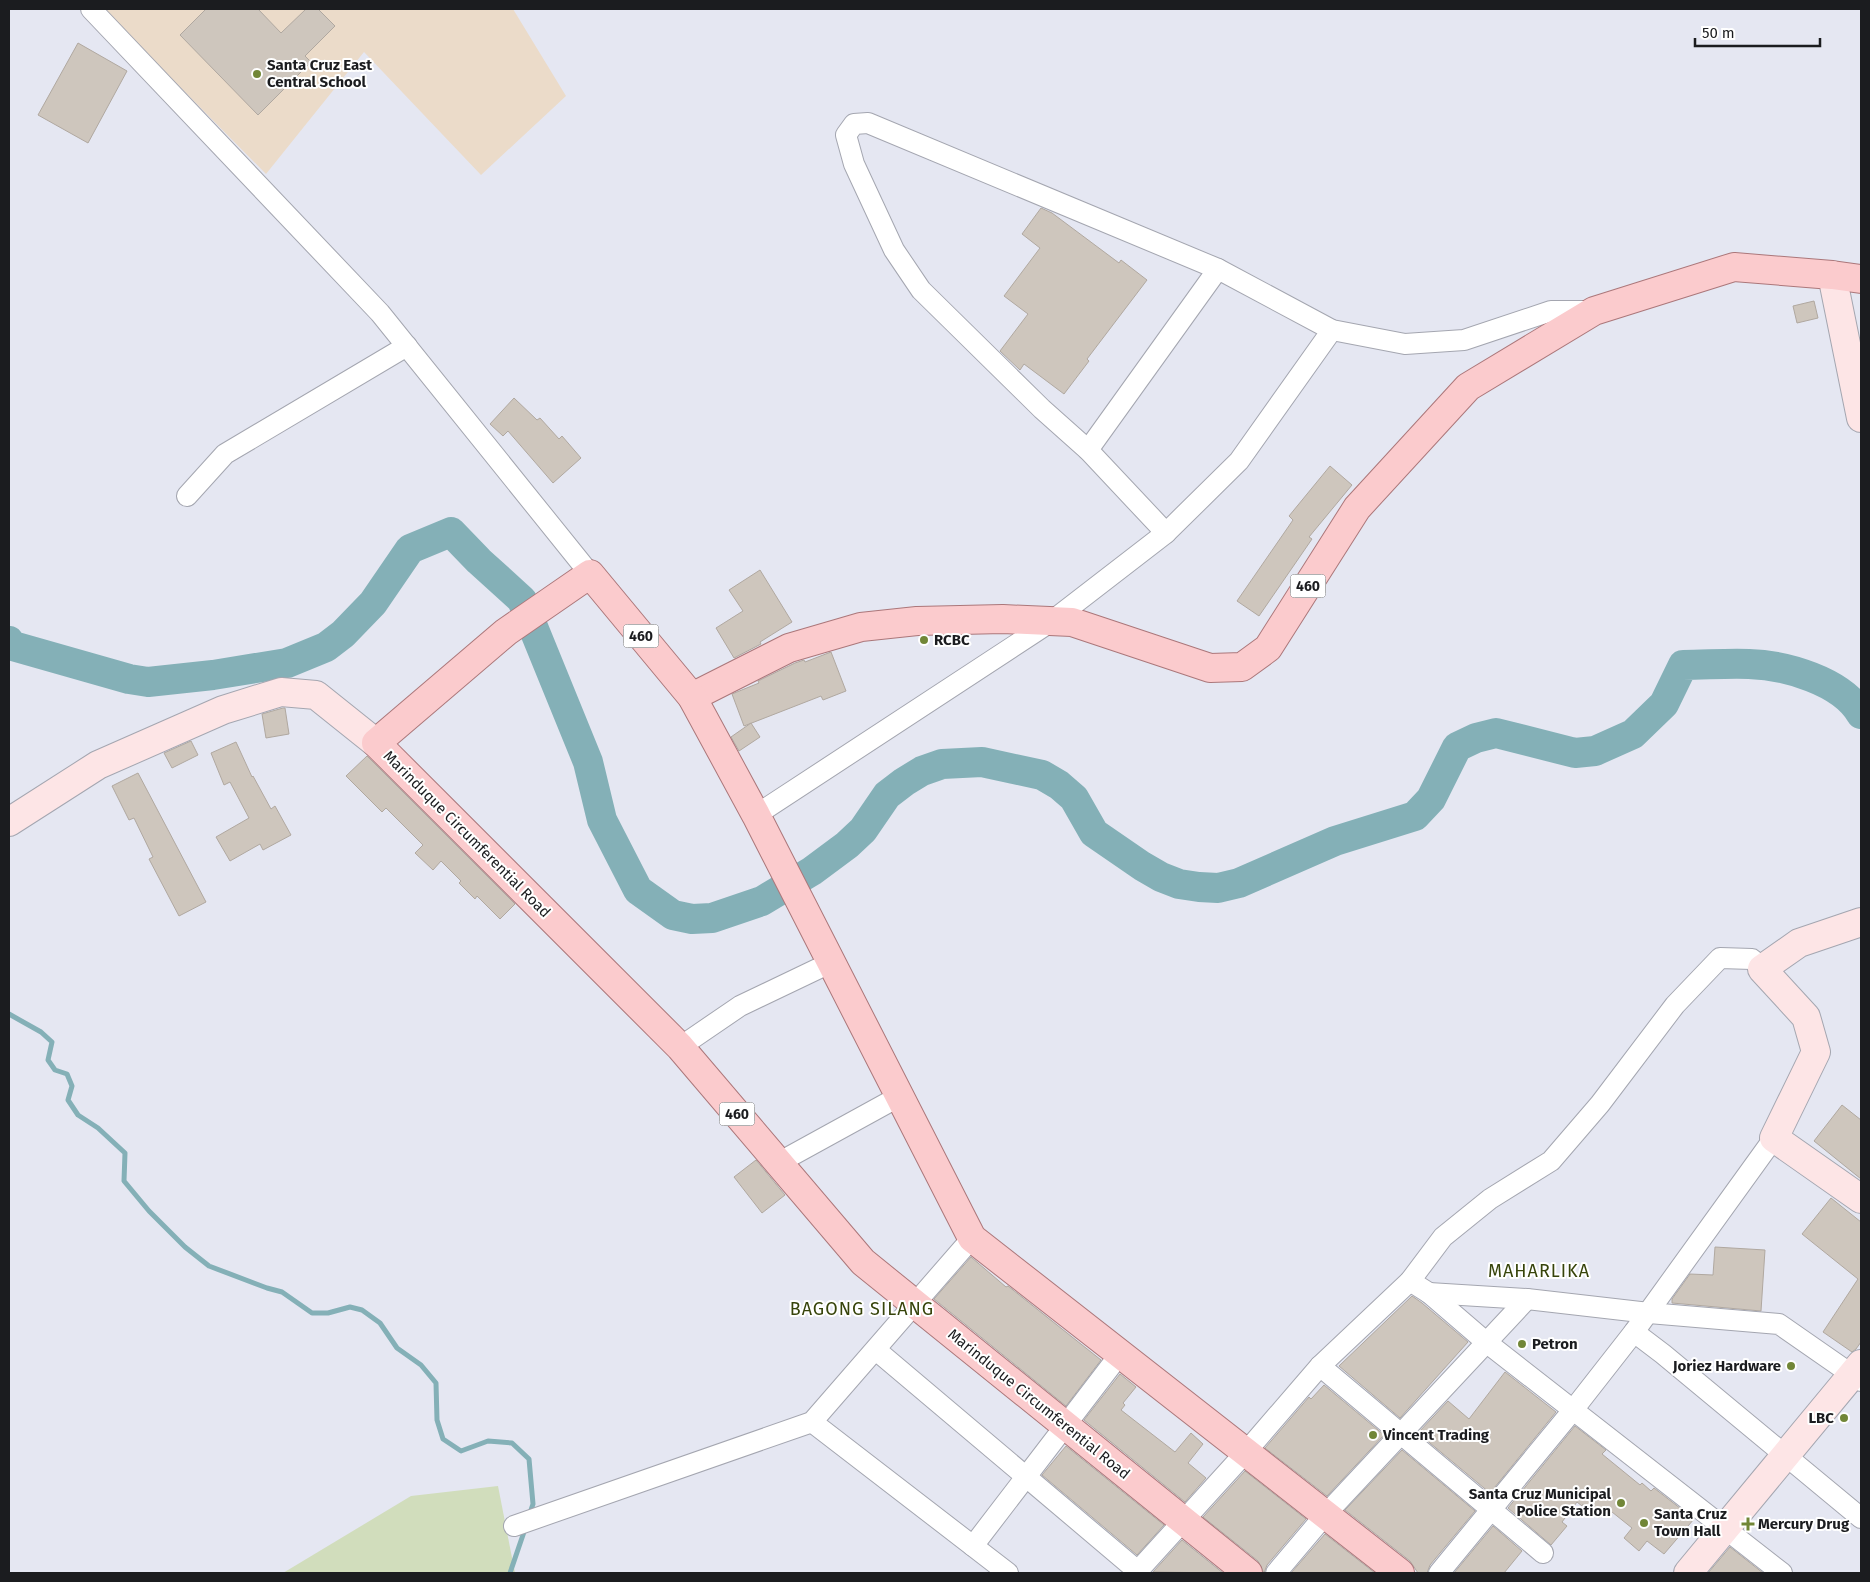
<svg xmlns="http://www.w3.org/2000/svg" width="1870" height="1582" font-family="'Fira Sans',sans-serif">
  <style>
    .education { fill: #ebdbc9 }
    .green { fill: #d1ddbc }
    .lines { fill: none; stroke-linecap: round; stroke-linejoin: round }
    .stream { stroke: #84b0b7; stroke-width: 5 }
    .river { stroke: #84b0b7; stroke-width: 30 }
    .building { fill: #cec6bd; stroke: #b0a8a0 }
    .street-casing { stroke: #a4a6b0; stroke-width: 22 }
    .secondary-casing { stroke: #a4a6b0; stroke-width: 30 }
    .primary-casing { stroke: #ab777a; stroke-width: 30 }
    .street { stroke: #fff; stroke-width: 20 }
    .secondary { stroke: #fde5e6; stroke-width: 28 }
    .primary { stroke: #fbcbcd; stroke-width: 28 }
    .poi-dot { fill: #718637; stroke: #fff; stroke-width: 2 }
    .labels { text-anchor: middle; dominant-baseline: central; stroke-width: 4; stroke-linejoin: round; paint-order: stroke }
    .shield { fill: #fff; stroke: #5f6062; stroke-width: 1 }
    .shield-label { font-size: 14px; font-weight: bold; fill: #1b1c1f }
    .poi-label { font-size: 15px; font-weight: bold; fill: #1b1c1f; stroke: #fff; text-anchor: start }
    .street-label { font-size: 15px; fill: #1b1c1f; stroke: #fff }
    .quarter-label { font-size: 18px; letter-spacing: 1px; fill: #37440b; stroke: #fff }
  </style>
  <rect width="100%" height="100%" fill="#e5e7f2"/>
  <path class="education" d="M103 9H513L566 96 481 175 364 52 266 174Z"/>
  <path class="green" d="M498 1486 515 1573H283L411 1496Z"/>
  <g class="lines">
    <g class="stream">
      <path d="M9 1014 41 1032 52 1042 48 1060 55 1070 67 1074 72 1086 68 1100 78 1115 98 1128 125 1153 124 1181 149 1211 185 1247 209 1266 267 1288 282 1292 312 1313H328L350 1307 362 1310 380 1323 397 1348 421 1365 436 1383 437 1420 443 1439 461 1451 488 1441 512 1443 529 1459 533 1504 529 1516"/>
      <path d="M510 1573 525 1529"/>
    </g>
    <path class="river" d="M9 641 13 646 129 679 148 682 213 675 287 663 326 647 343 634 373 603 410 549 451 532 479 561 522 600 588 762 602 820 638 890 673 915 692 919 712 918 762 901 812 871 847 845 863 830 887 795 904 782 922 771 942 764 982 762 1042 775 1059 785 1074 798 1094 833 1142 866 1161 877 1179 884 1199 887 1218 888 1239 883 1335 841 1415 816 1431 799 1457 747 1476 738 1496 733 1575 753 1595 751 1633 734 1664 704 1683 665C1705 665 1727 663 1749 664 1785 665 1842 681 1861 714"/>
  </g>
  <g class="building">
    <path d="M206 9H258L281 33 306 9H318L335 26 305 56 311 62 258 115 180 35Z"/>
    <path d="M78 43 127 71 88 143 38 115Z"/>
    <path d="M1041 208 1052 213 1119 263 1121 260 1147 280 1087 359 1089 361 1064 394 1024 364 1020 370 1000 351 1028 314 1004 296 1040 248 1022 234Z"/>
    <path d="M1814 301 1818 318 1797 323 1793 306Z"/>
    <path d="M514 398 537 420 540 418 559 439 562 436 581 458 553 483 508 431 503 436 490 424Z"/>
    <path d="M1330 466 1352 485 1309 537 1312 539 1259 616 1237 601 1293 520 1289 516Z"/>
    <path d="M760 570 792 622 760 642 761 644 734 658 716 628 743 611 729 590Z"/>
    <path d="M831 652 846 691 823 700 821 696 744 726 732 694 759 683 758 681 795 663 804 660 805 662Z"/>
    <path d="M283 708H285L289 734 266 738 262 714Z"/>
    <path d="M751 723 760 737 739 751 731 737Z"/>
    <path d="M191 741 198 755 172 768 164 753Z"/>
    <path d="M236 742 252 777 253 776 271 809 275 806 291 835 263 850 260 844 230 861 216 837 249 818 230 782 224 785 211 753Z"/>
    <path d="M367 756 515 904 500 919 477 896 475 899 459 883 461 881 441 861 433 870 415 853 423 845 386 808 382 812 346 776Z"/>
    <path d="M138 773 206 902 179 916 149 859 153 857 134 818 129 820 112 786Z"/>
    <path d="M1842 1105 1861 1120V1179L1814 1141Z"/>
    <path d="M756 1160 785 1195 762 1213 734 1177Z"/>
    <path d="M1831 1198 1861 1222V1342L1856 1349 1852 1352 1823 1332 1858 1279 1802 1234Z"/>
    <path d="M1715 1247 1765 1250 1761 1311 1672 1303V1299L1690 1274 1713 1275Z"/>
    <path d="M971 1257 1006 1287 1008 1286 1101 1360 1066 1406 934 1299Z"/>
    <path d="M1412 1296 1422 1303 1468 1342 1400 1418 1339 1366Z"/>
    <path d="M1505 1372 1556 1412 1490 1493 1418 1433 1448 1401 1469 1419Z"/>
    <path d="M1120 1374 1136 1387 1123 1403 1125 1405 1121 1410 1175 1452 1191 1433 1203 1444 1188 1463 1206 1478 1185 1502 1084 1420Z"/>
    <path d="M1324 1385 1384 1435 1327 1496 1265 1448 1309 1397 1311 1399Z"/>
    <path d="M1575 1426 1606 1450 1602 1454 1640 1485 1642 1483 1651 1491 1654 1488 1694 1519 1664 1554 1647 1541 1639 1551 1624 1538 1632 1528 1607 1508 1599 1518 1583 1504 1582 1506 1577 1502 1562 1522 1567 1526 1551 1545 1508 1508Z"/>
    <path d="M1066 1446 1164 1525 1137 1555 1042 1475Z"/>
    <path d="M1402 1450 1475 1511 1430 1565 1427 1573H1418L1410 1561 1345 1510Z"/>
    <path d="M1245 1471 1306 1519 1267 1565 1264 1573 1258 1561 1203 1517Z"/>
    <path d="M1493 1526 1522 1551 1504 1573H1454Z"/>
    <path d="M1325 1534 1375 1573H1291Z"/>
    <path d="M1182 1540 1223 1573 1153 1572Z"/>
    <path d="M1730 1547 1763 1573H1708Z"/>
  </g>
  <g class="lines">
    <defs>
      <g id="street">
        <path d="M91 9 380 313 590 574"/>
        <path d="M1088 450 1218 269"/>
        <path d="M187 496 225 454 407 346"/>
        <path d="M1166 533 1239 461 1332 330"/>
        <path d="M756 815 1052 621 1166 533 1088 450 1042 409 921 290 894 250 854 164 846 135 854 124 868 123 1218 269 1332 330 1405 344 1464 340 1551 311H1593"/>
        <path d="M680 1047 740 1006 832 962"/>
        <path d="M778 1163 900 1096"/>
        <path d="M1410 1281 1429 1293 1486 1342 1782 1573"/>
        <path d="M1429 1293 1527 1299 1649 1313 1779 1324 1861 1381"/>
        <path d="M1634 1332 1663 1354 1861 1518"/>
        <path d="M876 1350 1140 1573"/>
        <path d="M1320 1366 1543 1553"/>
        <path d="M812 1422 1008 1573"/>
        <path d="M514 1526 812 1422 972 1238"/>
        <path d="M973 1546 1120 1354"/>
        <path d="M1136 1573 1245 1453 1320 1366 1410 1281 1443 1237 1490 1199 1551 1161 1600 1104 1675 1005 1720 958 1752 959 1762 969"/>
        <path d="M1276 1573 1325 1515 1527 1299"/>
        <path d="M1439 1573 1573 1410 1634 1332 1774 1138"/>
      </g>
      <g id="secondary">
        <path d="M1832 275 1861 418"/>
        <path d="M9 822 98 765 223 710 281 692 316 695 376 743"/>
        <path d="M1861 922 1799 943 1762 969 1806 1017 1816 1052 1774 1138 1861 1199"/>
        <path d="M1688 1573 1861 1364"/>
      </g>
      <g id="primary">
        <path d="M692 697 789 648 861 627 917 621 1003 619 1072 622 1210 668 1242 667 1268 648 1357 508 1468 387 1594 311 1734 267 1832 275 1861 279"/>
        <path d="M1248 1573 863 1262 680 1047 376 743 506 632 590 574 692 697 756 815 972 1238 1400 1573"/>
      </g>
    </defs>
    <use href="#street" class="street-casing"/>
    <use href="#secondary" class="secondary-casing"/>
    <use href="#primary" class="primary-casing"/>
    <use href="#street" class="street"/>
    <use href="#secondary" class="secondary"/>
    <use href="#primary" class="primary"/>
  </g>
  <g class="poi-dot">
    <circle cx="257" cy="74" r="5"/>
    <circle cx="924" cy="640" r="5"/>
    <circle cx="1522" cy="1344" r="5"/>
    <circle cx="1791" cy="1366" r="5"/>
    <circle cx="1844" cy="1418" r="5"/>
    <circle cx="1373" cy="1435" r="5"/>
    <circle cx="1621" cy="1503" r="5"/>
    <circle cx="1644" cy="1523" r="5"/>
    <path d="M1745.5 1516.5h5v5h5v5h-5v5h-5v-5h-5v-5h5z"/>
  </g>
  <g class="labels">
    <g class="shield">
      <rect x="1290.5" y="574.5" width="35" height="23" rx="4"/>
      <rect x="623.5" y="624.5" width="35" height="23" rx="4"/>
      <rect x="719.5" y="1102.5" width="35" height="23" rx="4"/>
    </g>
    <g class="shield-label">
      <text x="1308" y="586">460</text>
      <text x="641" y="636">460</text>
      <text x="737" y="1114">460</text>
    </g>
    <g class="poi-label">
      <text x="267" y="65">Santa Cruz East<tspan x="267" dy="17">Central School</tspan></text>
      <text x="934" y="640">RCBC</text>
      <text x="1532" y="1344">Petron</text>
      <text x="1781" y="1366" text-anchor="end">Joriez Hardware</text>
      <text x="1834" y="1418" text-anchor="end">LBC</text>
      <text x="1383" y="1435">Vincent Trading</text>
      <text x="1611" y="1494" text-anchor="end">Santa Cruz Municipal<tspan x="1611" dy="17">Police Station</tspan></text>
      <text x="1654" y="1514">Santa Cruz<tspan x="1654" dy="17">Town Hall</tspan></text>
      <text x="1758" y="1524">Mercury Drug</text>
    </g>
    <g class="street-label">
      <text transform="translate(467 834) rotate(45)">Marinduque Circumferential Road</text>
      <text transform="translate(1039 1404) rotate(39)">Marinduque Circumferential Road</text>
    </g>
    <g class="quarter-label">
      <text x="1539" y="1271">MAHARLIKA</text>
      <text x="862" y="1309">BAGONG SILANG</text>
    </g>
  </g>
  <rect width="1870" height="1582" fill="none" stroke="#1b1c1f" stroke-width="20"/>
  <path d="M1695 38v8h125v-8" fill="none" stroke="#1b1c1f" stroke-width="2.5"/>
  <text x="1702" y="38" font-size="15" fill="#1b1c1f" stroke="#ffffff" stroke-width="4" paint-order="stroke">50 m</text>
</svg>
